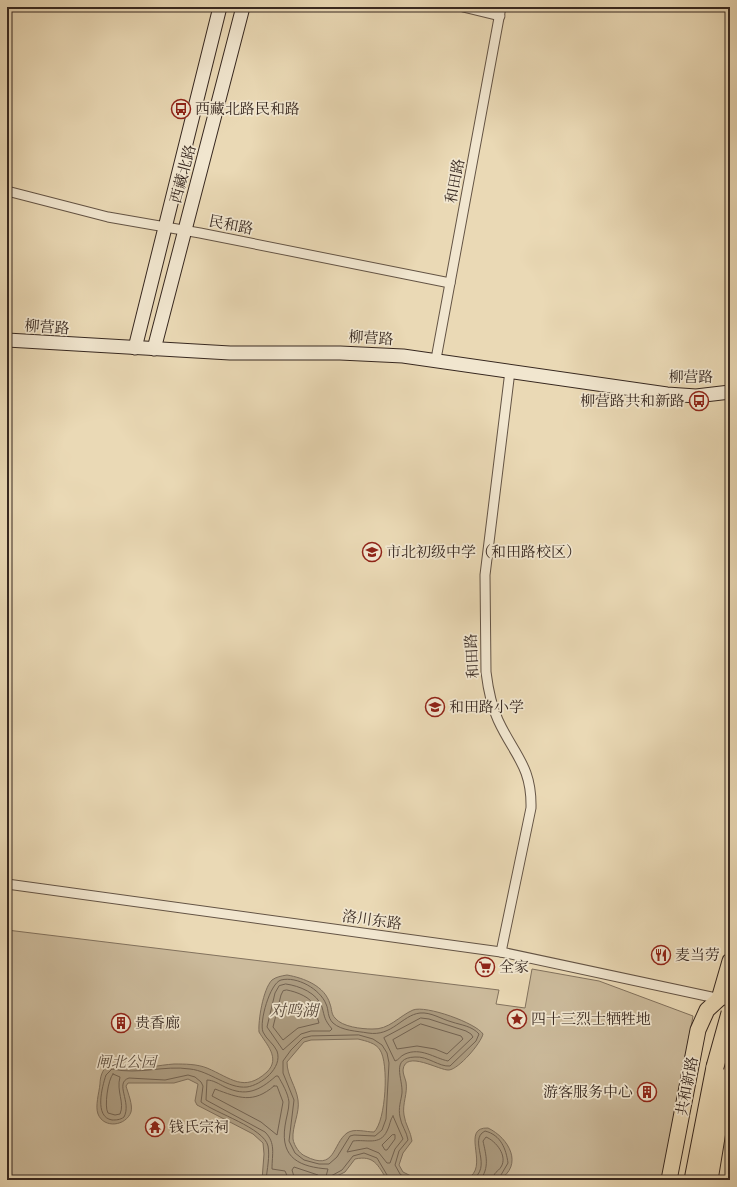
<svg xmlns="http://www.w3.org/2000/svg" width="737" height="1187" font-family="Alegreya,'Noto Serif SC',serif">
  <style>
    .park { fill: #ccbb9c; stroke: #82725e }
    .water { fill: #ad9d82; stroke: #7e6e5b; fill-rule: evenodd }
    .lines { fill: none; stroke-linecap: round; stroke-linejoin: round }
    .shore { stroke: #726251; stroke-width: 1 }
    .street-casing { stroke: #645445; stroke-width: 11 }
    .secondary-casing { stroke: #372820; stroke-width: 15 }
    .primary-casing { stroke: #372820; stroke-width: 17 }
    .highway-casing { stroke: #372820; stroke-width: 19 }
    .street { stroke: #f1e6cf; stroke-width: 9 }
    .secondary { stroke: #f1e6cf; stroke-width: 13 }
    .primary { stroke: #ead9b5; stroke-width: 15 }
    .highway { stroke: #ead9b5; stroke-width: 17 }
    .highway-bridge-casing { stroke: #372820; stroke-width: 19; stroke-linecap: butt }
    .highway-bridge { stroke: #ead9b5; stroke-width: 17 }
    .labels { text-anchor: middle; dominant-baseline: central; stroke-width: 3.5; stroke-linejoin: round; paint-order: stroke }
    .poi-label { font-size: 15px; fill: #372820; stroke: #f1e6cf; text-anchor: start }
    .street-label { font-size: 15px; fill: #372820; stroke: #f1e6cf }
    .park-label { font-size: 15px; font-style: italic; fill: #5c4d3f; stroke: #f1e6cf }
    .water-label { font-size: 16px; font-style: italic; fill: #5a4b3d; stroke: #f1e6cf }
  </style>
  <rect width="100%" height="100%" fill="#ead9b5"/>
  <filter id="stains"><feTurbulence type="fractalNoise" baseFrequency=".005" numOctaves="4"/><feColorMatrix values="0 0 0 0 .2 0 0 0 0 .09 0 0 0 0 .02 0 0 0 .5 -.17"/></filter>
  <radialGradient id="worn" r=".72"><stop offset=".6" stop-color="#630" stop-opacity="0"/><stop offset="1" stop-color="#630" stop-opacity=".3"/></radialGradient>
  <path class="park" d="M7 930 499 990 496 1004 525 1008 532 969 599 981 693 1016 663 1180H7Z"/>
  <path class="water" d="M287 975C304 978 325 986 330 1004 332 1009 331 1014 335 1018 342 1027 362 1029 372 1029 389 1030 399 1016 413 1010 426 1005 476 1023 483 1034 481 1043 459 1069 449 1070 440 1071 405 1049 403 1070 403 1074 405 1078 406 1082 408 1093 402 1104 404 1115 405 1124 411 1132 412 1141L403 1153 399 1165 403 1172 415 1178 471 1176C487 1163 461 1127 488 1128 509 1138 524 1165 499 1180H387C378 1165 374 1155 355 1159L345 1172 331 1179 283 1180 279 1178 262 1180 264 1154 263 1143 253 1134 197 1105 195 1101 198 1084 188 1079 174 1083H128L126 1086C128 1093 133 1105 131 1112 126 1126 104 1129 98 1114 95 1106 99 1093 100 1084 100 1078 102 1069 108 1066 114 1063 123 1068 129 1068 144 1069 159 1065 174 1064 185 1064 197 1064 207 1068 231 1078 244 1093 267 1072 281 1058 266 1044 259 1032 258 1021 263 989 272 980 276 977 281 976 287 975ZM358 1039C366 1041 376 1043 380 1050 389 1063 386 1121 374 1132 366 1132 354 1128 347 1133 332 1144 336 1172 305 1156 300 1154 294 1146 293 1139 292 1126 300 1113 298 1100 296 1086 287 1076 287 1062L304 1042 311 1040Z"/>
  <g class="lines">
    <g class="shore">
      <path d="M286 984C300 986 317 993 322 1007 325 1018 324 1019 332 1029L330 1031H311L301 1034 283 1050 267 1027 275 993 279 986Z"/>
      <path d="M287 990C297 992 311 997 315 1007 317 1012 317 1018 319 1023L298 1028 283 1040 273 1027 281 995 283 991Z"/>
      <path d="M421 1018 429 1019 466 1031 471 1034 473 1037 448 1061C434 1058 421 1047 405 1054 400 1056 399 1060 395 1061L384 1038Z"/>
      <path d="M421 1024 461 1036 463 1039 447 1054 435 1049 417 1046 397 1049 393 1040Z"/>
      <path d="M359 1035 373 1039 382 1045 387 1053 389 1063 386 1119 382 1130 375 1136 354 1135 350 1136 337 1157 329 1164H319L304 1160 295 1153 289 1141 294 1100 283 1073V1061L291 1050 303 1038 311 1036Z"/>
      <path d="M113 1074 120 1077C116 1091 125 1103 120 1114L115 1115 108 1113C104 1107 108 1079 113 1074Z"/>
      <path d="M274 1086H277L283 1102 277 1135 261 1122 212 1096 215 1089C239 1098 253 1104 274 1086Z"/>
      <path d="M393 1116 403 1139 395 1149 390 1163H387L379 1153 367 1148 347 1152 353 1141C366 1139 380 1146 387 1131 390 1126 390 1119 393 1116Z"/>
      <path d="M395 1135V1139L387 1150H385L382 1145 392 1135Z"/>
      <path d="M266 1180C267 1170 270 1156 268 1146 264 1128 215 1113 201 1102L203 1086 201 1082 195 1077 188 1075 165 1080 129 1078C114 1083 132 1102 124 1117 120 1120 116 1120 112 1120 94 1117 102 1087 106 1075L112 1069C139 1075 164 1065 190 1069 210 1071 228 1089 247 1087 261 1085 283 1068 277 1051 274 1044 266 1039 263 1032 259 1022 270 983 281 980 297 976 320 989 326 1004 329 1010 327 1017 333 1023 342 1031 357 1031 368 1033 392 1037 402 1015 420 1013 431 1012 441 1019 452 1022 461 1025 472 1026 479 1034L476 1041 450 1066C439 1067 428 1056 415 1057 390 1058 403 1078 402 1093 401 1101 398 1108 400 1117 401 1125 407 1132 408 1140L399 1151 395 1165 400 1174 408 1180"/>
      <path d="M289 1180 285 1171 272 1169C272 1154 276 1143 265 1132L206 1100 207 1080C213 1080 219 1084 225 1087 246 1097 259 1091 276 1076H278C282 1083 288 1093 289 1102 289 1110 286 1118 285 1126 280 1159 301 1167 328 1169L325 1180"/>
      <path d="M295 1180 292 1170 294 1167 318 1175 319 1180"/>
      <path d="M330 1180 331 1176 342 1170 353 1156 364 1153 377 1158 390 1180"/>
      <path d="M471 1180C495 1168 467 1140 485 1131 501 1135 506 1149 508 1163L498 1180"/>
      <path d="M480 1180C490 1168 486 1155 483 1141L486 1137C496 1141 508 1156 501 1167 498 1172 493 1172 493 1180"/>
    </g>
    <defs>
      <g id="street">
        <path d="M463 7 500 16"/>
        <path d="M7 191 108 217 200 233 450 283"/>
        <path d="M436 359 501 7"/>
        <path d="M7 884 501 952 730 1001"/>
        <path d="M501 952 531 808C532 766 514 755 498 720 491 705 488 688 486 672L485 575 510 371"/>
      </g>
      <g id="secondary">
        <path d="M7 340 230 353H340L403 356 667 394 696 396 730 392"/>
        <path d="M135 348 220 7"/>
        <path d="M154 349 243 7"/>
      </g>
      <path id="primary" d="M669 1180 698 1030 707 1010 719 999 730 961"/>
      <g id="highway">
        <path d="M693 1180 715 1067"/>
        <path d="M709 1180 730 1052"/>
      </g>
    </defs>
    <use href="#street" class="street-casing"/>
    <use href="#secondary" class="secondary-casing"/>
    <use href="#primary" class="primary-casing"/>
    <use href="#highway" class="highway-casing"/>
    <use href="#street" class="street"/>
    <use href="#secondary" class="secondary"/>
    <use href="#primary" class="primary"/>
    <use href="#highway" class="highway"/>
    <defs>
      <path id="highway-bridge" d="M715 1067 730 1013"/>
    </defs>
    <use href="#highway-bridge" class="highway-bridge-casing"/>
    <use href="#highway-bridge" class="highway-bridge"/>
  </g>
  <defs>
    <symbol id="bus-ring" viewBox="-11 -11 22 22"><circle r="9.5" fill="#f1e6cf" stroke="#8f2418" stroke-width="1.5"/><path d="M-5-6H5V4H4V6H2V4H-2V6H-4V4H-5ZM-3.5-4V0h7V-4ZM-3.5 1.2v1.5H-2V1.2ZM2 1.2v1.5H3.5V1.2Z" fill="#8f2418"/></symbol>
    <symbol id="school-ring" viewBox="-11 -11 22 22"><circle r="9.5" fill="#f1e6cf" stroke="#8f2418" stroke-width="1.5"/><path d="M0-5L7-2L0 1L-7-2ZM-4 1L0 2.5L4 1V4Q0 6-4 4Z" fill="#8f2418"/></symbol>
    <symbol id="restaurant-ring" viewBox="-11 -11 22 22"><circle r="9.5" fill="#f1e6cf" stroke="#8f2418" stroke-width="1.5"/><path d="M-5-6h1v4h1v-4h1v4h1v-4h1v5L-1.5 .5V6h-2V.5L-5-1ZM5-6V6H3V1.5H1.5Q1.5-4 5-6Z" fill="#8f2418"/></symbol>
    <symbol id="supermarket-ring" viewBox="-11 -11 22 22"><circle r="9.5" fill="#f1e6cf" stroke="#8f2418" stroke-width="1.5"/><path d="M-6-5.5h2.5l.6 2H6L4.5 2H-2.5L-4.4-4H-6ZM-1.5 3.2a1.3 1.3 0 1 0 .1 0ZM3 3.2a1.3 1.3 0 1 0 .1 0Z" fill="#8f2418"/></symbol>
    <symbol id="sight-ring" viewBox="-11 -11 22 22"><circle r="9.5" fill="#f1e6cf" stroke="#8f2418" stroke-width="1.5"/><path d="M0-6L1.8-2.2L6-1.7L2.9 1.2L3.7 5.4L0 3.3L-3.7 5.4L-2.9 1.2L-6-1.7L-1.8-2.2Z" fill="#8f2418"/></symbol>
    <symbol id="building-ring" viewBox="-11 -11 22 22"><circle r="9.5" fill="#f1e6cf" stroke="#8f2418" stroke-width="1.5"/><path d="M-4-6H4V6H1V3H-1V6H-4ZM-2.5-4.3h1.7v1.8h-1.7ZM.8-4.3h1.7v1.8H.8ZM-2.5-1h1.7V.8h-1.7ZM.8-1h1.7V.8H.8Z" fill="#8f2418"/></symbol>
    <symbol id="temple-ring" viewBox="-11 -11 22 22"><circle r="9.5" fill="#f1e6cf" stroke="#8f2418" stroke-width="1.5"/><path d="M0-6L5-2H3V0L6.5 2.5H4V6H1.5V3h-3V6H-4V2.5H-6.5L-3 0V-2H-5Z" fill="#8f2418"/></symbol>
  </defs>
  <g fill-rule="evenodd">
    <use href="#bus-ring" x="170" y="98" width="22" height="22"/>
    <use href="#bus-ring" x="688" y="390" width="22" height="22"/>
    <use href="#school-ring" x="361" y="541" width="22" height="22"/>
    <use href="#school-ring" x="424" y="696" width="22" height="22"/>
    <use href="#restaurant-ring" x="650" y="944" width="22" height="22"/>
    <use href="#supermarket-ring" x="474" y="956" width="22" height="22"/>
    <use href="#sight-ring" x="506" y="1008" width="22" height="22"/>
    <use href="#building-ring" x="110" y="1012" width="22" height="22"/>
    <use href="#building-ring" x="636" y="1081" width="22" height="22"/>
    <use href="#temple-ring" x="144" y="1116" width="22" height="22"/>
  </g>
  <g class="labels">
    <g class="poi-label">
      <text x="195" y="109">西藏北路民和路</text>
      <text x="685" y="401" text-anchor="end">柳营路共和新路</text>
      <text x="386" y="552">市北初级中学（和田路校区）</text>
      <text x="449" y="707">和田路小学</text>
      <text x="675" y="955">麦当劳</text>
      <text x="499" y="967">全家</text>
      <text x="531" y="1019">四十三烈士牺牲地</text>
      <text x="135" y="1023">贵香廊</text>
      <text x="633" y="1092" text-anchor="end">游客服务中心</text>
      <text x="169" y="1127">钱氏宗祠</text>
    </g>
    <g class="street-label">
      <text transform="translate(183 174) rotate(-75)">西藏北路</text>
      <text transform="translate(455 181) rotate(-79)">和田路</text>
      <text transform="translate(231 225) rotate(11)">民和路</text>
      <text transform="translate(47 327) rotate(4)">柳营路</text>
      <text transform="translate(371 338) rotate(3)">柳营路</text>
      <text x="691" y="377">柳营路</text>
      <text transform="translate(472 656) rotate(-93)">和田路</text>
      <text transform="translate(372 920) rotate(8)">洛川东路</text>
      <text transform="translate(687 1086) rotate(-79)">共和新路</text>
    </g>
    <g class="park-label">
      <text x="126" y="1062">闸北公园</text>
    </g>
    <g class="water-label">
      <text x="294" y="1011">对鸣湖</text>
    </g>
  </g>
  <rect width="737" height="1187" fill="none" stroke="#ead9b5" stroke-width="24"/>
  <rect x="8" y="8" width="721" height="1171" fill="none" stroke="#372820" stroke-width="2"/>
  <rect x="12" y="12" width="713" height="1163" fill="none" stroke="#372820"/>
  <rect width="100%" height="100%" filter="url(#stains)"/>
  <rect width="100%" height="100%" fill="url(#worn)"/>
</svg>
